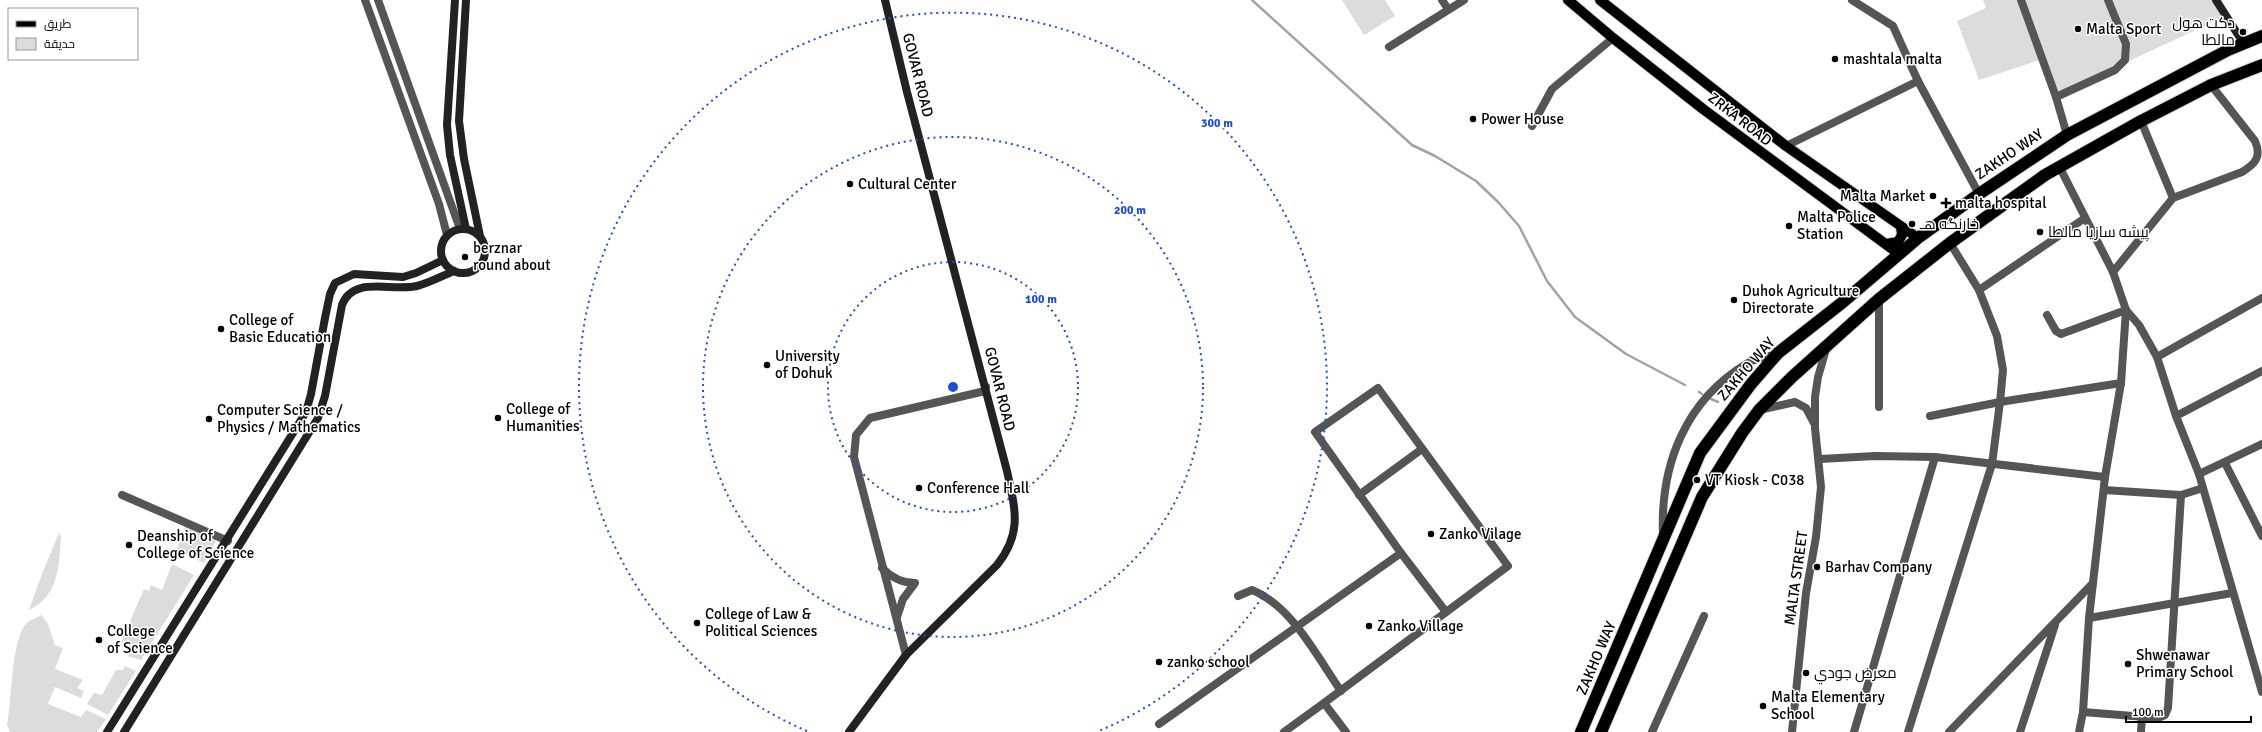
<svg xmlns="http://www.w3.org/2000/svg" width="2262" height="732" font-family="Signika,Cairo,sans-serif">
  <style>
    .green { fill: #dcdcdc }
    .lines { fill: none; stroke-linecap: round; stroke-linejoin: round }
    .stream { stroke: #a3a3a3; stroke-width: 2.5 }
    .primary-casing { stroke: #dbdbdb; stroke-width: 12 }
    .highway-casing { stroke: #dbdbdb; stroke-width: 14 }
    .street { stroke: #555; stroke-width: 8 }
    .secondary { stroke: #222; stroke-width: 8 }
    .primary { stroke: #000; stroke-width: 10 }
    .highway { stroke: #000; stroke-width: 12 }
    .ring { fill: none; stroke: #1d4ed8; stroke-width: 2; stroke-dasharray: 2 4 }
    .poi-dot { fill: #000; stroke: #fff; stroke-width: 1.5 }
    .labels { text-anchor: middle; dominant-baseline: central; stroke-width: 3; stroke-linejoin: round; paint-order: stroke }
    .poi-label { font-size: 15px; fill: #000; stroke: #fff; text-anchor: start }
    .street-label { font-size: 15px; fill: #000; stroke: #fff }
    .centre { fill: #1d4ed8; stroke: #fff; stroke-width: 2 }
    .ring-label { font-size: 12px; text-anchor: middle; font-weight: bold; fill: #1d4ed8; stroke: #fff; stroke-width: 3; stroke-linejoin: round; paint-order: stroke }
  </style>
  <rect width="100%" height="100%" fill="#fff"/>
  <g class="green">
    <path d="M1342 0H1385L1395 16 1364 35Z"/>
    <path d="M1983 0H2214L2228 15 2058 94 2046 58 1979 80 1957 21 1986 8Z"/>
    <path d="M185 526 216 541 204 563 177 550Z"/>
    <path d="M59 533 61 536C59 565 59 596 29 610L42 574Z"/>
    <path d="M172 564 194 575 141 660 128 656 131 648 120 645 144 589 149 591 151 585 162 590Z"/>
    <path d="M41 615 48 624 55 645 63 648 55 669 83 680 77 688 84 691 81 698 55 687 48 704 81 717 86 710 106 719 97 732H10L7 725C12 700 11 644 25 625 28 621 36 618 41 615Z"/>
    <path d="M125 666 136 671 108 715 87 704 94 693 102 695 116 670H123Z"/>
  </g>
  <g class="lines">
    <g class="stream">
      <path d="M1252 0 1412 145 1435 156 1476 181 1498 202 1519 226 1547 281 1575 317 1626 354 1685 385"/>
      <path d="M1699 392 1702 394"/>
      <path d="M1711 399 1718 402"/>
    </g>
    <defs>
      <g id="primary">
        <path d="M1568 0 1613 38 1703 109 1899 254"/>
        <path d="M1600 0 1786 146 1918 238"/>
        <path d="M1886 244 1898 242 1902 235 1901 227"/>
      </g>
      <g id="highway">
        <path d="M1581 732 1700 453 1751 384 1778 353 1843 302 1918 238 1979 194 2067 135 2228 50 2262 36"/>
        <path d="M1601 732 1702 497 1742 433 1759 410 1792 377 1879 299 1950 243 2045 175 2141 121 2211 85 2262 65"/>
      </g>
    </defs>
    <use href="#primary" class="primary-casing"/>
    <use href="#highway" class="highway-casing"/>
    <g class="street">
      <path d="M365 0 439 204 447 235"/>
      <path d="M378 0 460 229"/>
      <path d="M1442 0 1448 9"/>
      <path d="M1852 0 1893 26 1918 81"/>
      <path d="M2021 0 2056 97 2067 135"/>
      <path d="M1389 47 1464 0"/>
      <path d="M2056 97 2115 70 2125 60 2126 44 2108 0"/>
      <path d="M2141 121 2173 198"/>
      <path d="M1532 126 1552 89 1613 38"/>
      <path d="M1786 146 1918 81 1979 194"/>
      <path d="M2059 166 2113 272 2126 310 2121 383 2105 477 2089 618 2083 712 2079 732"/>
      <path d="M2113 272 2173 198 2242 172C2255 164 2262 157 2255 141L2211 85"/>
      <path d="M1979 290 2085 218"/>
      <path d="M2047 315 2056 331 2061 334 2126 310 2139 325 2157 357 2176 416 2199 474 2262 692"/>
      <path d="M2157 357 2262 298"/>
      <path d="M1879 407V299"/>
      <path d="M1759 410 1795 402 1806 408 1814 423"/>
      <path d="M1930 416 2000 402 2121 383"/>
      <path d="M2176 416 2262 371"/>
      <path d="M1820 459 1875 456 1935 457 2105 477"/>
      <path d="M2225 463 2262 536"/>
      <path d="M2199 474 2262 444"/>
      <path d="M2104 490 2181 495 2203 488"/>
      <path d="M122 495 228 541"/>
      <path d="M1359 495 1422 449"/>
      <path d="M1663 536C1660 465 1685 400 1748 363 1756 358 1768 357 1777 354"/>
      <path d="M1401 553 1446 612"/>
      <path d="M882 568C892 578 902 583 915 583L903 599 897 617"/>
      <path d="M1238 596 1252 590C1292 606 1317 657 1341 691"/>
      <path d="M2089 618 2232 593"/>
      <path d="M906 655 854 457 856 435 870 418 985 391 986 387"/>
      <path d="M2083 712 2158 718 2165 715 2168 708 2181 495"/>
      <path d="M1159 724 1401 553 1315 432 1378 388 1508 566 1324 703 1346 732"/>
      <path d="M1284 732 1324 703"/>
      <path d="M1652 732 1704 616"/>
      <path d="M1792 732 1806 593 1816 537 1821 487 1815 428V397L1818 377 1827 346"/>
      <path d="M1854 732 1935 457"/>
      <path d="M1908 732 1992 464 2000 402 2003 370 1997 336 1979 290 1950 243"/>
      <path d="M1949 732 2093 583"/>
      <path d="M2020 732 2055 625"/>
      <path d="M2141 732 2142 716"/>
    </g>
    <g class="secondary">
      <path d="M455 0 447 125 450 155 466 229"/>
      <path d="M466 0 459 121 464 159 480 236"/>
      <path d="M2216 0 2244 44"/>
      <circle cx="463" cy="251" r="22"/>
      <path d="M107 732 306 412 311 394 325 318 330 294 335 283 354 274 403 277 416 273 443 260"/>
      <path d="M124 732 318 418 325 396 342 305C353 275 392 292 417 286 429 283 442 276 454 271"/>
      <path d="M849 732 906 655 997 565C1023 532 1015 509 1007 471L907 92 885 0"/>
    </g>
    <use href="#primary" class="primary"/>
    <use href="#highway" class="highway"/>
  </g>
  <g class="ring">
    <circle cx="953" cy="387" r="125"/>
    <circle cx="953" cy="387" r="250"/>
    <path d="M807 731A374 374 0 1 1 1099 731"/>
  </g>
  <g class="poi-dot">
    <circle cx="2078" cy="29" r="4"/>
    <circle cx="2243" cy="32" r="4"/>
    <circle cx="1835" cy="59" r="4"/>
    <circle cx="1473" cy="119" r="4"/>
    <circle cx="850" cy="184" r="4"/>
    <circle cx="1933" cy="196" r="4"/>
    <path d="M1944 197h4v4h4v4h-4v4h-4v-4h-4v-4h4z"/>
    <circle cx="1912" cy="224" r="4"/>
    <circle cx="1789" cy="226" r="4"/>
    <circle cx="2040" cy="232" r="4"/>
    <circle cx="465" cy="257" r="4"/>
    <circle cx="1734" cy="300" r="4"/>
    <circle cx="221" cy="329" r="4"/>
    <circle cx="767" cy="365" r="4"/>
    <circle cx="498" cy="418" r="4"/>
    <circle cx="209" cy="419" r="4"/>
    <circle cx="1697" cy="480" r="4"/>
    <circle cx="919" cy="488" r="4"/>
    <circle cx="1431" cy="534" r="4"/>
    <circle cx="129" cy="545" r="4"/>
    <circle cx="1817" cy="567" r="4"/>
    <circle cx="697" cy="623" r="4"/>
    <circle cx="1369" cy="626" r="4"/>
    <circle cx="99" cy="640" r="4"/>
    <circle cx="1159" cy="662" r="4"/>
    <circle cx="2128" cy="664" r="4"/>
    <circle cx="1806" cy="673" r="4"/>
    <circle cx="1763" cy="706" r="4"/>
  </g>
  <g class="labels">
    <g class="poi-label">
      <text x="2235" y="23" text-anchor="end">دكت هول<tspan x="2235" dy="17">مالطا</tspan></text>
      <text x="2086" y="29">Malta Sport</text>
      <text x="1843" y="59">mashtala malta</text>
      <text x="1481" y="119">Power House</text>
      <text x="858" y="184">Cultural Center</text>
      <text x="1925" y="196" text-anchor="end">Malta Market</text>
      <text x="1955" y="203">malta hospital</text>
      <text x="1797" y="217">Malta Police<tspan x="1797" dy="17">Station</tspan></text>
      <text x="1920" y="224">خارنگه هـ</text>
      <text x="2048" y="232">پيشه سازيا مالطا</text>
      <text x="473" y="248">berznar<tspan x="473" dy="17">round about</tspan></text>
      <text x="1742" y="291">Duhok Agriculture<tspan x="1742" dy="17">Directorate</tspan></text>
      <text x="229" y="320">College of<tspan x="229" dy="17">Basic Education</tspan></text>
      <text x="775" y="356">University<tspan x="775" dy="17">of Dohuk</tspan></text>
      <text x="506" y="409">College of<tspan x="506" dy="17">Humanities</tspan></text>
      <text x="217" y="410">Computer Science /<tspan x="217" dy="17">Physics / Mathematics</tspan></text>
      <text x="1705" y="480">VT Kiosk - C038</text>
      <text x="927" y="488">Conference Hall</text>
      <text x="1439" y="534">Zanko Vilage</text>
      <text x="137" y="536">Deanship of<tspan x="137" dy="17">College of Science</tspan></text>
      <text x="1825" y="567">Barhav Company</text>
      <text x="705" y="614">College of Law &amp;<tspan x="705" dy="17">Political Sciences</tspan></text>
      <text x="1377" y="626">Zanko Village</text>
      <text x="107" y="631">College<tspan x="107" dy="17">of Science</tspan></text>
      <text x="2136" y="655">Shwenawar<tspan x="2136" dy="17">Primary School</tspan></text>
      <text x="1167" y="662">zanko school</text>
      <text x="1814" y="673">معرض جودي</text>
      <text x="1771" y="697">Malta Elementary<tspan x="1771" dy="17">School</tspan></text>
    </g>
    <g class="street-label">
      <text transform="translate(918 75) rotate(76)">GOVAR ROAD</text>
      <text transform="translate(1740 119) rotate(38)">ZRKA ROAD</text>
      <text transform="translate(2009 154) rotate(-34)">ZAKHO WAY</text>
      <text transform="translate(1746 369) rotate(-49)">ZAKHO WAY</text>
      <text transform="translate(1000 389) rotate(76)">GOVAR ROAD</text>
      <text transform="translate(1796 578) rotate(-82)">MALTA STREET</text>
      <text transform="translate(1596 658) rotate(-67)">ZAKHO WAY</text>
    </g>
  </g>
  <circle cx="953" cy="387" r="6" class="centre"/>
  <g class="ring-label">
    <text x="1217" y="127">300 m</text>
    <text x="1130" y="214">200 m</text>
    <text x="1041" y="303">100 m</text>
  </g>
  <rect x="8" y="8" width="130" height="52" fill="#ffffff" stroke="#999999"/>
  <rect x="16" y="21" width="20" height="6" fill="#000000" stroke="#999999"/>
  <text x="44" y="28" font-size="12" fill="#000000">طريق</text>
  <rect x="16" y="38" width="20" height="12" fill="#dcdcdc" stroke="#999999"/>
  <text x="44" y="48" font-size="12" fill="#000000">حديقة</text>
  <path d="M2126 716v6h125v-6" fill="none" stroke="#000000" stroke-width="2"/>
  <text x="2132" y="716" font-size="12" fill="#000000" stroke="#ffffff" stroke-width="3" paint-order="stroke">100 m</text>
</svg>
